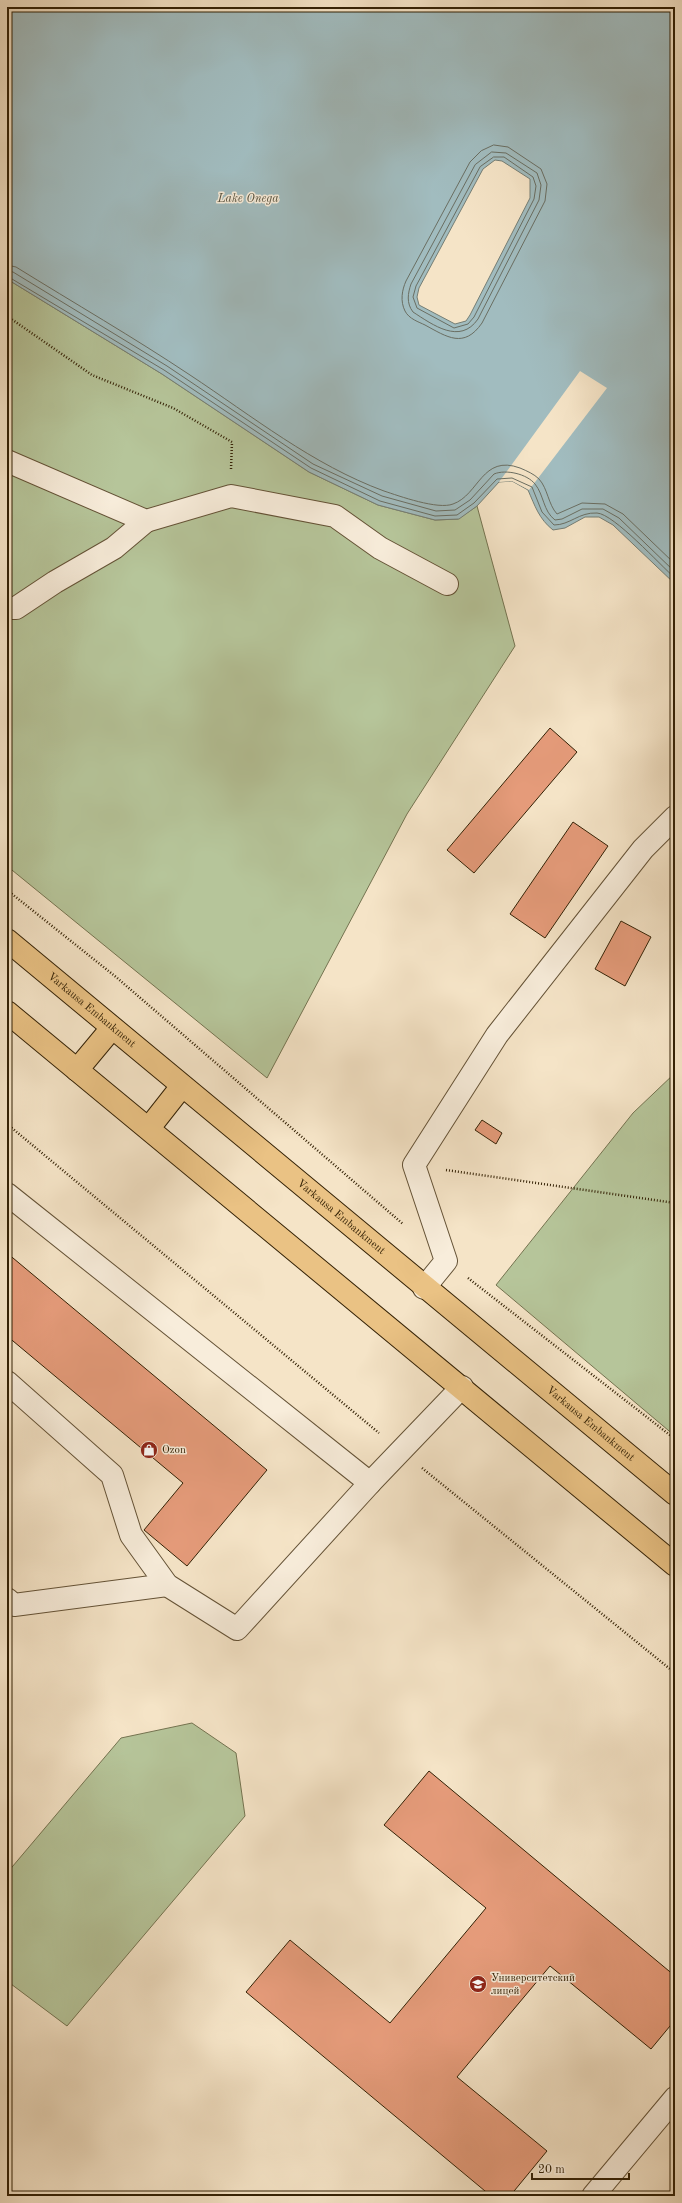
<svg xmlns="http://www.w3.org/2000/svg" width="682" height="2203" font-family="'Old Standard TT',serif">
  <style>
    .green { fill: #b6c59a; stroke: #747350 }
    .water { fill: #a1bcbf; stroke: #757e75; fill-rule: evenodd }
    .pier { fill: #f5e4c7 }
    .lines { fill: none; stroke-linecap: round; stroke-linejoin: round }
    .shore { stroke: #6a6e62; stroke-width: 1 }
    .building { fill: #e59b7a; stroke: #332105 }
    .minor-casing { stroke: #645236; stroke-width: 24 }
    .major-casing { stroke: #332105; stroke-width: 24 }
    .path { stroke: #332105; stroke-width: 2.5; stroke-dasharray: 1 2; stroke-linecap: butt }
    .minor { stroke: #f8eddb; stroke-width: 22 }
    .major { stroke: #eac284; stroke-width: 22 }
    .labels { text-anchor: middle; dominant-baseline: central; stroke-width: 3; stroke-linejoin: round; paint-order: stroke }
    .street-label { font-size: 11px; fill: #332105; stroke: #f8eddb }
    .poi-label { font-size: 11px; fill: #332105; stroke: #f8eddb; text-anchor: start }
    .water-label { font-size: 12px; font-style: italic; fill: #54503d; stroke: #f8eddb }
  </style>
  <rect width="100%" height="100%" fill="#f5e4c7"/>
  <filter id="stains"><feTurbulence type="fractalNoise" baseFrequency=".005" numOctaves="4"/><feColorMatrix values="0 0 0 0 .2 0 0 0 0 .09 0 0 0 0 .02 0 0 0 .5 -.17"/></filter>
  <radialGradient id="worn" r=".72"><stop offset=".6" stop-color="#630" stop-opacity="0"/><stop offset="1" stop-color="#630" stop-opacity=".3"/></radialGradient>
  <g class="green">
    <path d="M7 279 162 374 309 472 378 505 435 520 458 519 477 506 515 646 407 814 267 1078 7 866Z"/>
    <path d="M675 1073V1436L496 1285 633 1113Z"/>
    <path d="M192 1723 236 1753 245 1816 67 2026 7 1981V1873L121 1738Z"/>
  </g>
  <path class="water" d="M7 7H675V584L613 525 599 517H585L565 528 553 530C539 519 535 506 528 490L512 481 499 482 477 506 459 519 435 520 378 505 309 472 162 374 7 279ZM495 160 502 161 530 179V198L470 315 466 321 455 324 419 305 417 297 419 288 483 169Z"/>
  <path class="pier" d="M580 371 607 388 529 490 512 481 499 482Z"/>
  <g class="lines">
    <g class="shore">
      <path d="M494 145 508 147 541 169 547 184 545 201 482 323C464 349 447 337 425 325 419 322 409 319 405 311 400 301 402 290 406 281L470 162 481 151Z"/>
      <path d="M492 152 506 153 537 173 541 185 539 200 478 319C460 345 433 325 413 312 406 303 408 293 411 284L475 165Z"/>
      <path d="M494 157H504L533 177 536 186 534 199 474 317 468 324 454 328 417 308 413 297 416 286 480 167Z"/>
      <path d="M7 265 16 267C74 303 133 337 190 375 252 416 313 465 384 491 399 496 438 510 453 504 479 495 482 454 520 468 527 471 534 474 539 479 548 489 548 504 557 514L582 503 605 504 623 514 675 564"/>
      <path d="M7 271 13 272 167 366 313 464 382 496 436 511 455 510 470 500 494 474C506 469 527 474 535 484 544 495 543 511 555 520L562 519 582 509H603L619 518 675 572"/>
      <path d="M7 276 164 370 311 468 380 501 435 516 457 515 474 503 497 479 512 478 532 487 542 512 554 525C570 525 579 512 597 513 614 514 660 565 675 578"/>
    </g>
  </g>
  <g class="building">
    <path d="M550 728 577 752 474 873 447 850Z"/>
    <path d="M573 822 608 846 545 938 510 914Z"/>
    <path d="M621 921 651 937 625 986 595 969Z"/>
    <path d="M482 1120 502 1133 496 1144 475 1130Z"/>
    <path d="M7 1253 267 1470 187 1566 144 1530 183 1483 7 1336Z"/>
    <path d="M429 1771 675 1976V2020L651 2049 550 1966 457 2077 547 2151 510 2196H491L246 1992 290 1940 390 2023 486 1908 384 1825Z"/>
  </g>
  <g class="lines">
    <defs>
      <g id="minor">
        <path d="M7 461 146 521 231 496 335 516 380 548 447 584"/>
        <path d="M7 608H16L55 582 114 548 146 521"/>
        <path d="M7 1194 370 1483"/>
        <path d="M424 1288 446 1261 414 1165 497 1035 643 849 675 817"/>
        <path d="M7 1382 112 1475 131 1535 167 1585 237 1629 370 1483 462 1387"/>
        <path d="M7 1599 14 1605 167 1585"/>
        <path d="M593 2196 675 2098"/>
      </g>
      <g id="major">
        <path id="s1" d="M7 940 675 1494"/>
        <path d="M7 1012 675 1565"/>
        <path d="M77 1070 112 1028"/>
        <path d="M149 1128 182 1086"/>
      </g>
    </defs>
    <use href="#minor" class="minor-casing"/>
    <use href="#major" class="major-casing"/>
    <g class="path">
      <path d="M7 316 92 375 173 408 232 442 231 469"/>
      <path d="M7 890 116 977 403 1224"/>
      <path d="M7 1124 379 1433"/>
      <path d="M446 1170 675 1203"/>
      <path d="M468 1278 675 1439"/>
      <path d="M422 1468 675 1673"/>
    </g>
    <use href="#minor" class="minor"/>
    <use href="#major" class="major"/>
  </g>
  <defs>
    <symbol id="shop-disc" viewBox="-11 -11 22 22"><circle r="9.5" fill="#8f2418" stroke="#f8eddb"/><path d="M-5-2.5h2.3a2.7 3.5 0 0 1 5.4 0H5L5.5 6h-11ZM-1.5-2.5h3a1.5 2.3 0 0 0-3 0Z" fill="#fff"/></symbol>
    <symbol id="school-disc" viewBox="-11 -11 22 22"><circle r="9.5" fill="#8f2418" stroke="#f8eddb"/><path d="M0-5L7-2L0 1L-7-2ZM-4 1L0 2.5L4 1V4Q0 6-4 4Z" fill="#fff"/></symbol>
  </defs>
  <g fill-rule="evenodd">
    <use href="#shop-disc" x="139" y="1440" width="20" height="20"/>
    <use href="#school-disc" x="468" y="1974" width="20" height="20"/>
  </g>
  <g class="labels">
    <g class="street-label">
      <text stroke="none"><textPath href="#s1" startOffset="110">Varkausa Embankment</textPath></text>
      <text stroke="none"><textPath href="#s1" startOffset="434">Varkausa Embankment</textPath></text>
      <text stroke="none"><textPath href="#s1" startOffset="758">Varkausa Embankment</textPath></text>
    </g>
    <g class="poi-label">
      <text x="162" y="1450">Ozon</text>
      <text x="491" y="1978">Университетский<tspan x="491" dy="13">лицей</tspan></text>
    </g>
    <g class="water-label">
      <text x="248" y="199">Lake Onega</text>
    </g>
  </g>
  <rect width="682" height="2203" fill="none" stroke="#f5e4c7" stroke-width="24"/>
  <rect x="8" y="8" width="666" height="2187" fill="none" stroke="#332105" stroke-width="2"/>
  <rect x="12" y="12" width="658" height="2179" fill="none" stroke="#332105"/>
  <path d="M532 2173v6h97v-6" fill="none" stroke="#332105" stroke-width="2"/>
  <text x="538" y="2173" font-size="12" fill="#332105" stroke="#f8eddb" stroke-width="3" paint-order="stroke">20 m</text>
  <rect width="100%" height="100%" filter="url(#stains)"/>
  <rect width="100%" height="100%" fill="url(#worn)"/>
</svg>
